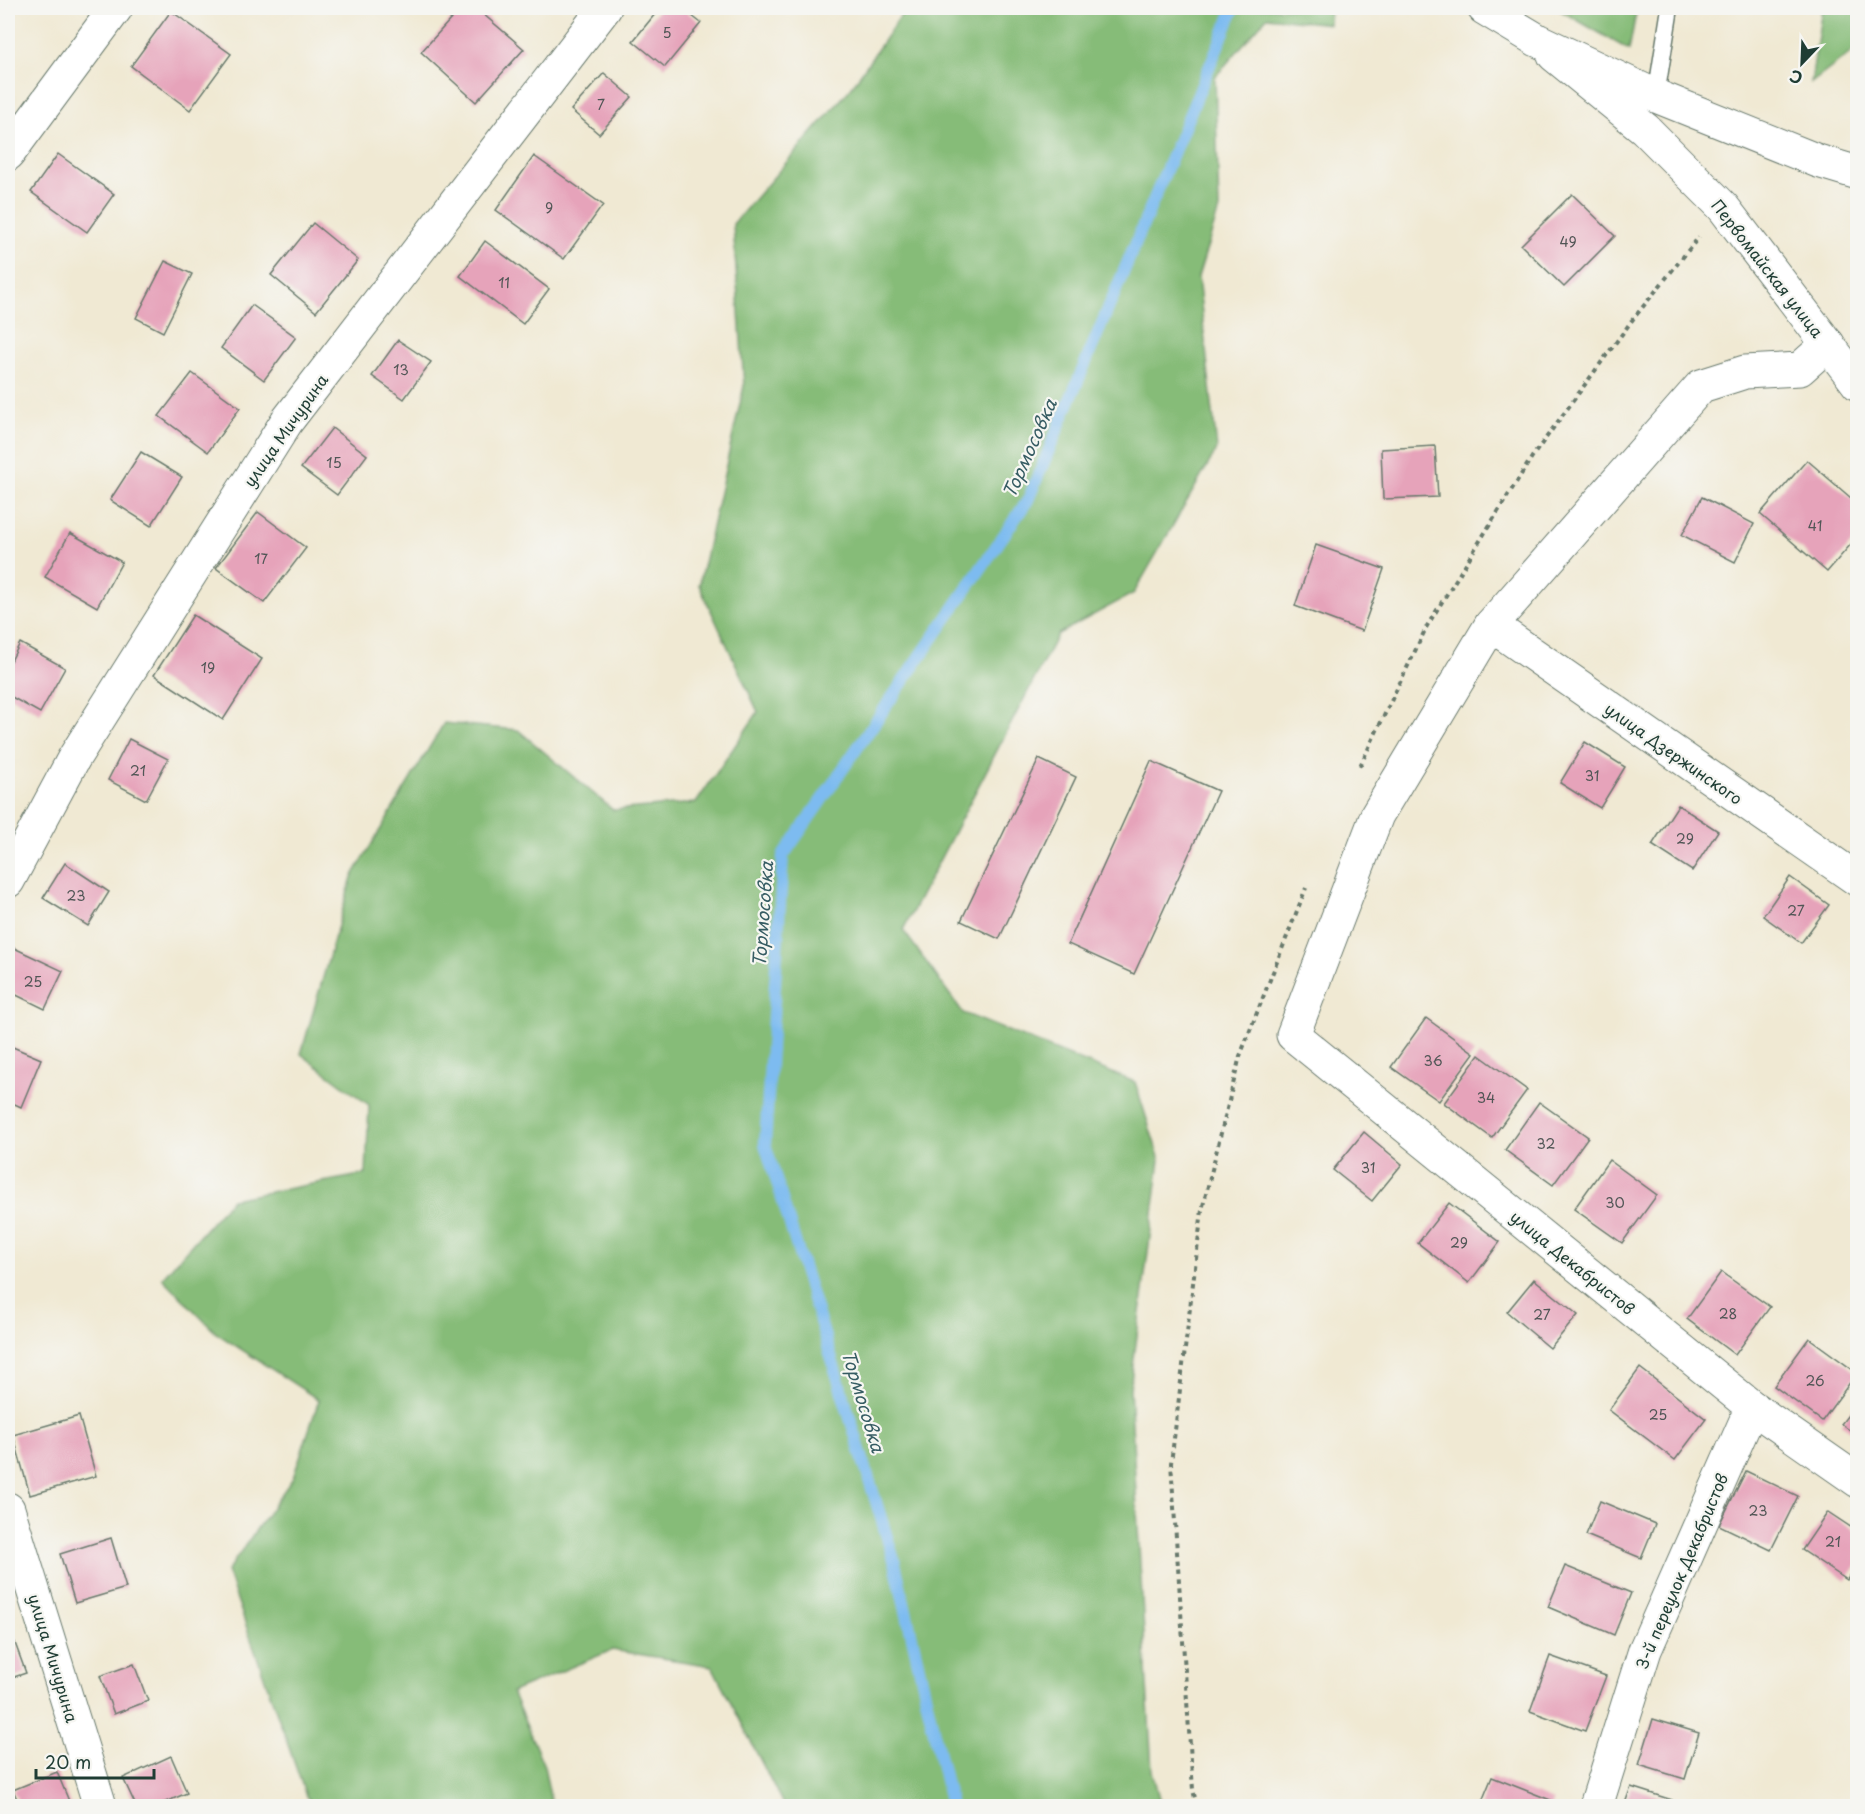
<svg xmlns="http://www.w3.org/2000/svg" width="1865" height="1814" font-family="'Playpen Sans',sans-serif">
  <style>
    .forest { fill: #86bc78; stroke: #527c56; stroke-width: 1.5 }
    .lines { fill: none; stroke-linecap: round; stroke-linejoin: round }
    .stream { stroke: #7dbbf0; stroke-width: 12 }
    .building { fill: #e6a3ba }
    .lane-casing { stroke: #68796c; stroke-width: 19 }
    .street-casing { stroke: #68796c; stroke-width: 35 }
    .secondary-casing { stroke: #68796c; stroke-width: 35 }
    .path { stroke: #68796c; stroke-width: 4; stroke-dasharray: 4.5 4.5; stroke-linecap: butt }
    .lane { stroke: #fff; stroke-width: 16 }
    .street { stroke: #fff; stroke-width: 33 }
    .secondary { stroke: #fff; stroke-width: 33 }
    .labels { text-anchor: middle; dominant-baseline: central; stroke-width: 4.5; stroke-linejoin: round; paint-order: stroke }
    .number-label { font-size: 14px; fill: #515656 }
    .street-label { font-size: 16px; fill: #1f3d34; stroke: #f6f6f2 }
    .water-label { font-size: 18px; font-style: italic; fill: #365c63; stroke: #f6f6f2 }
  </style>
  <rect width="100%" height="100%" fill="#f6f6f2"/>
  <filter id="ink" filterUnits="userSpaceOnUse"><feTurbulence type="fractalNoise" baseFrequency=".0167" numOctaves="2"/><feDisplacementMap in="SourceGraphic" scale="12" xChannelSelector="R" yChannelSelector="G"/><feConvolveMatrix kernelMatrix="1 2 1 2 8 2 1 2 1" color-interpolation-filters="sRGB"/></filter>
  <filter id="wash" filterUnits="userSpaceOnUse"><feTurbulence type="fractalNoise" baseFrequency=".008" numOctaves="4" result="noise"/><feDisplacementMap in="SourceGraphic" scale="24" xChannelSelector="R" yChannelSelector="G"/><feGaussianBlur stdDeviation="1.35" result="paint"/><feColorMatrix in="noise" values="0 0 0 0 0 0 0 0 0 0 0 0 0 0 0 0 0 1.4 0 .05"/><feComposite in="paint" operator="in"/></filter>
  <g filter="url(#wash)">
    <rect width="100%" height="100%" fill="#f0e9d3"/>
    <g class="forest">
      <path d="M906 8H1330L1329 24 1267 17 1215 77 1219 209 1198 277 1217 449 1134 593 1058 634 903 930 963 1013 1135 1082 1160 1160 1130 1389 1152 1771 1161 1806H784L712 1666 612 1650 512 1692 544 1766 552 1806H315L306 1796 227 1571 293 1478 319 1400 216 1333 162 1278 232 1199 366 1174 369 1105 301 1054 352 877 444 723 518 730 613 810 696 803 758 712 699 585 744 386 733 224 851 88Z"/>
      <path d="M1556 8H1637L1629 50Z"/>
      <path d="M1822 8H1857V48L1811 83Z"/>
    </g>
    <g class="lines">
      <path class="stream" d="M951 1806 895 1563 765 1144 783 856 1028 500 1234 8"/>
    </g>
    <g id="blocks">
      <g class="building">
        <path d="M461 8H476L524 49 476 102 421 52Z"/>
        <path d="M660 8H682L701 23 665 67 633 41Z"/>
        <path d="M171 11 231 54 190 110 131 66Z"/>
        <path d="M604 73 632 97 599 134 571 110Z"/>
        <path d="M58 154 114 194 87 232 31 192Z"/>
        <path d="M534 156 603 205 564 259 496 210Z"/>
        <path d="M1572 194 1615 236 1564 287 1521 245Z"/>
        <path d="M313 223 358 260 316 312 271 275Z"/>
        <path d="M485 241 549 289 523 324 460 276Z"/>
        <path d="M165 261 192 274 163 332 136 318Z"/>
        <path d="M252 305 296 337 264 380 221 348Z"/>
        <path d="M398 340 431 362 404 399 372 376Z"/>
        <path d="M192 373 240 408 208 452 159 416Z"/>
        <path d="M332 428 367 455 337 495 301 468Z"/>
        <path d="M1435 446 1438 497 1383 499 1381 449Z"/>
        <path d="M141 452 182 477 151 526 110 500Z"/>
        <path d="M1807 460 1858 504V536L1827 572 1760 514Z"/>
        <path d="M1702 497 1754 524 1735 562 1682 535Z"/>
        <path d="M258 512 306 548 264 603 216 568Z"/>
        <path d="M70 533 122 562 97 607 45 577Z"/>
        <path d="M1316 545 1384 569 1362 631 1295 606Z"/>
        <path d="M193 615 262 659 223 720 154 675Z"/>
        <path d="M20 643 65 668 40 713 8 695V667Z"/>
        <path d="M129 739 168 759 146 800 108 780Z"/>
        <path d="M1585 742 1625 767 1600 808 1560 783Z"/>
        <path d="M1039 759 1076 777 999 939 961 921Z"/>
        <path d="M1151 761 1218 791 1134 974 1068 944Z"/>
        <path d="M1678 805 1718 831 1692 871 1652 845Z"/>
        <path d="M65 863 109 892 88 926 43 898Z"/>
        <path d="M1790 877 1829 905 1801 943 1763 916Z"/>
        <path d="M12 947 63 971 45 1009 8 991V957Z"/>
        <path d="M1426 1018 1474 1053 1439 1101 1391 1067Z"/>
        <path d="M8 1045 41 1059 21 1107 8 1101Z"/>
        <path d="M1479 1055 1527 1090 1492 1138 1444 1103Z"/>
        <path d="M1539 1102 1588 1137 1553 1185 1505 1150Z"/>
        <path d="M1364 1132 1402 1164 1372 1201 1333 1170Z"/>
        <path d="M1609 1160 1657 1195 1622 1243 1574 1209Z"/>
        <path d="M1449 1203 1500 1242 1469 1283 1418 1243Z"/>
        <path d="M1721 1272 1770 1307 1735 1355 1687 1319Z"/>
        <path d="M1534 1279 1578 1315 1550 1348 1507 1312Z"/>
        <path d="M1809 1338 1857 1373 1822 1421 1774 1386Z"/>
        <path d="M1640 1368 1706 1419 1675 1460 1609 1410Z"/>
        <path d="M1858 1402V1436L1841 1424Z"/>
        <path d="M79 1416 96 1476 30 1495 13 1435Z"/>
        <path d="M1746 1471 1798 1496 1771 1550 1719 1525Z"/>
        <path d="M1600 1501 1655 1524 1641 1558 1586 1535Z"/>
        <path d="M1828 1512 1858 1532V1563L1847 1580 1802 1550Z"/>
        <path d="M111 1538 126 1588 75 1603 60 1554Z"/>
        <path d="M1565 1566 1631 1593 1614 1635 1548 1607Z"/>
        <path d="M8 1624 26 1673 8 1679Z"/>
        <path d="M1550 1656 1606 1676 1585 1731 1530 1711Z"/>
        <path d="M134 1664 148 1701 114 1714 100 1676Z"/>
        <path d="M1653 1719 1699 1733 1685 1779 1639 1765Z"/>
        <path d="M171 1756 187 1793 156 1806H136L123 1778Z"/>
        <path d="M57 1772 71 1806H20L13 1790Z"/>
        <path d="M1492 1777 1553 1801 1551 1806H1480Z"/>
        <path d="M1631 1787 1672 1800 1669 1806H1624Z"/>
      </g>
    </g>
  </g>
  <g filter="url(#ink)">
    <use href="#blocks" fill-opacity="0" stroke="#68796c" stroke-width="1.5"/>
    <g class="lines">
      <defs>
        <path id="lane" d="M1656 96 1670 8"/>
        <g id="street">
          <path d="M1554 55 1645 129 1723 207 1858 384"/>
          <path d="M8 154 116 8"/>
          <path d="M1828 344 1800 369 1745 372 1701 386 1491 625 1377 815 1293 1035 1752 1407 1858 1481"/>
          <path d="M1491 625 1858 880"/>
          <path d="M8 881 74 758 287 421 605 8"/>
          <path d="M8 1509 100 1806"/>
          <path d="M1596 1806 1645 1650 1752 1407"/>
        </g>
        <path id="secondary" d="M1484 8 1537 40 1656 96 1818 161 1858 173"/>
      </defs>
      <use href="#lane" class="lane-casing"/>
      <use href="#street" class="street-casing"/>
      <use href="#secondary" class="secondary-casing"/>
      <g class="path">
        <path d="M1360 766 1427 626 1532 457 1633 319 1699 237"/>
        <path d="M1197 1806 1193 1790 1171 1463 1202 1210 1240 1056 1306 888"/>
      </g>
      <use href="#lane" class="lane"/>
      <use href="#street" class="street"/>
      <use href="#secondary" class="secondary"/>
    </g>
  </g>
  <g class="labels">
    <g class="number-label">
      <text x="667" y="32">5</text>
      <text x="601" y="104">7</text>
      <text x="549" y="207">9</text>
      <text x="1568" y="241">49</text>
      <text x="504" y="282">11</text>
      <text x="401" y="369">13</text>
      <text x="334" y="462">15</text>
      <text x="1815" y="525">41</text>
      <text x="261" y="558">17</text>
      <text x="208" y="667">19</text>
      <text x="138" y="770">21</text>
      <text x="1592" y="775">31</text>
      <text x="1685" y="838">29</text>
      <text x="76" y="895">23</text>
      <text x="1796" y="910">27</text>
      <text x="33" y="981">25</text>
      <text x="1433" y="1060">36</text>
      <text x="1486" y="1097">34</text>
      <text x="1546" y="1143">32</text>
      <text x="1368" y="1167">31</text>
      <text x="1615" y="1202">30</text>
      <text x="1459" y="1242">29</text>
      <text x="1728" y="1313">28</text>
      <text x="1542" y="1314">27</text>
      <text x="1815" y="1380">26</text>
      <text x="1658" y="1414">25</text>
      <text x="1758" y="1510">23</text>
      <text x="1833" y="1541">21</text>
    </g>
    <g class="street-label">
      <text transform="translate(1768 268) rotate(52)">Первомайская улица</text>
      <text transform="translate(285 430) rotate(-55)">улица Мичурина</text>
      <text transform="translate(1674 753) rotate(35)">улица Дзержинского</text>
      <text transform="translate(1573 1262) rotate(39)">улица Декабристов</text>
      <text transform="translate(1681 1571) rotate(-67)">3-й переулок Декабристов</text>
      <text transform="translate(54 1658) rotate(73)">улица Мичурина</text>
    </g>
    <g class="water-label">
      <text transform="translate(1029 448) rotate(-66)">Тормосовка</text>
      <text transform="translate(762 914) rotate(-86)">Тормосовка</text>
      <text transform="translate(864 1401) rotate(73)">Тормосовка</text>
    </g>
  </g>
  <rect width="1865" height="1814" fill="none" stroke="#f6f6f2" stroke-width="30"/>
  <g transform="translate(1802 63) rotate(203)" stroke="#f6f6f2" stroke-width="4.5" paint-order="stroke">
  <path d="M0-4.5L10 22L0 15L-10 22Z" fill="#1f3d34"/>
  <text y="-9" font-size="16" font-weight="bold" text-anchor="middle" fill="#1f3d34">С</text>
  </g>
  <path d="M36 1769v9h118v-9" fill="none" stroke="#1f3d34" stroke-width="3"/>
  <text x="45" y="1769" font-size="18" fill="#1f3d34" stroke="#f6f6f2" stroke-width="4.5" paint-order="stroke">20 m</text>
</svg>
